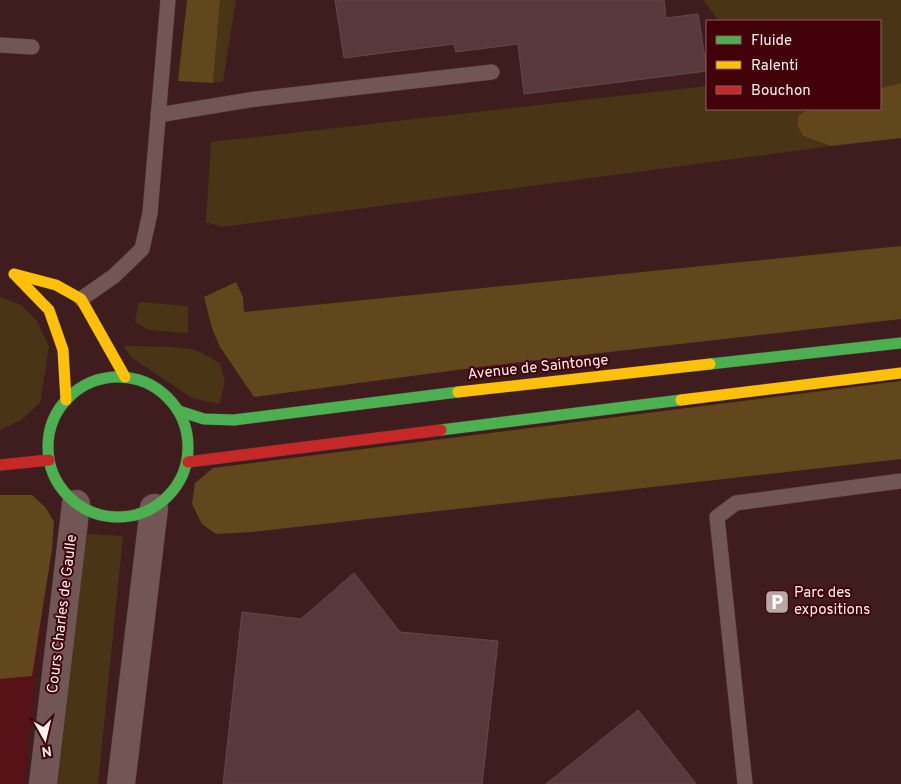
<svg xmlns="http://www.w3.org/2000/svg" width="901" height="784" font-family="Overpass,sans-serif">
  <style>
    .built { fill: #571217 }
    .green { fill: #493516 }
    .forest { fill: #61471b }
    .building { fill: #58383a; stroke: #66494a }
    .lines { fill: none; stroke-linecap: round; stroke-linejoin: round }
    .lane-casing { stroke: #4d3839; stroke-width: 16 }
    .street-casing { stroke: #4d3839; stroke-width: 29 }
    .fast-casing { stroke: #4d3839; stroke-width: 12 }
    .slow-casing { stroke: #4d3839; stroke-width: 12 }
    .jam-casing { stroke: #4d3839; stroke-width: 12 }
    .lane { stroke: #725555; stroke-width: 15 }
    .street { stroke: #725555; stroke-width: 28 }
    .fast { stroke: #4caf50; stroke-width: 11 }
    .slow { stroke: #ffc107; stroke-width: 11 }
    .jam { stroke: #c62828; stroke-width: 11 }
    .labels { text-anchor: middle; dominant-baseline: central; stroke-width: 4; stroke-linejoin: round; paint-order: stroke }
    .street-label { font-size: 15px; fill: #faf2f1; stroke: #420108 }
    .poi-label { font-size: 15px; fill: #faf2f1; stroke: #420108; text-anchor: start }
  </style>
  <rect width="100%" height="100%" fill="#3f1c1e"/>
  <path class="built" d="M0 537 44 602 24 784H0Z"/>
  <g class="green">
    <path d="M220 0H236L223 81 213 83Z"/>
    <path d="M703 0H901V83L880 88V21H719Z"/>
    <path d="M707 86V109H809L799 115 797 124 803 136 831 146 222 227 206 222 211 142Z"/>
    <path d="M0 297 21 305 37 321 49 347 40 403 21 420 0 430Z"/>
    <path d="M139 302 188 306V333L149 330 135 322Z"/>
    <path d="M124 346 172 347 196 350 220 363 225 382 219 404 192 398 131 357Z"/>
    <path d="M86 534 123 536 98 784H58Z"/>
  </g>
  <g class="forest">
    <path d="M187 0H220L213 83 178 81Z"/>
    <path d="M901 83V138L831 146 803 136 797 124 799 115 809 109H880V88Z"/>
    <path d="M901 246V319L487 366 254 397 220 347 212 328 204 297 236 282 243 297 244 312Z"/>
    <path d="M901 381V459L252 532 216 534 202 524 192 504 195 483 213 468Z"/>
    <path d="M0 495H32L46 508 54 522 52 549 32 676 0 679Z"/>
  </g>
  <g class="building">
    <path d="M335 0H664L666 18 698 14 707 71 524 94 518 44 456 52 454 44 344 58Z"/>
    <path d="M354 573 400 632 498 641 482 784H223L242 612 301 619Z"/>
    <path d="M638 710 696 784H546Z"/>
  </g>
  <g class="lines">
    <defs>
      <g id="lane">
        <path d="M0 45 32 47"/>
        <path d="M158 115 256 99 492 72"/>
        <path d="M81 299 114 276 142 249 150 213 168 0"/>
        <path d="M745 784 717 517 736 503 901 481"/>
      </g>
      <g id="street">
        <path d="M43 784 76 504"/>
        <path d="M121 784 154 508"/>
      </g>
      <g id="fast">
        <path d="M710 364 901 343"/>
        <circle cx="118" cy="447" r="70"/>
        <path d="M179 411 204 419 234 420 458 392"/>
        <path d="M441 430 681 400"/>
      </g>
      <g id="slow">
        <path d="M14 274 56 285 81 299 125 377"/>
        <path d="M15 275 49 310 63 350 66 400"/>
        <path d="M458 392 710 364"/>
        <path d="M681 400 901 373"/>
      </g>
      <g id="jam">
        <path d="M188 462 441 430"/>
        <path d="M0 465 49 460"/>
      </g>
    </defs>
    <use href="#lane" class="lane-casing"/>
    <use href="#street" class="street-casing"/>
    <use href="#fast" class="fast-casing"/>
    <use href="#slow" class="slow-casing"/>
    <use href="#jam" class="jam-casing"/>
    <use href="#lane" class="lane"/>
    <use href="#street" class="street"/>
    <use href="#fast" class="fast"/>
    <use href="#slow" class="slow"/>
    <use href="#jam" class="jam"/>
  </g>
  <defs>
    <symbol id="parking-square" viewBox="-11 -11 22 22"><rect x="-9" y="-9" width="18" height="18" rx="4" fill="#b9a7a7" stroke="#420108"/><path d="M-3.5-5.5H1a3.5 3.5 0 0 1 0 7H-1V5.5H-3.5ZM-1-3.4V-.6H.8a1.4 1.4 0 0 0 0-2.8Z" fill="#fff"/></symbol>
  </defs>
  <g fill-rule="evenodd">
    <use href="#parking-square" x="763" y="588" width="28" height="28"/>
  </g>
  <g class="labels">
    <g class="street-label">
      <text transform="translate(538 368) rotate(-6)">Avenue de Saintonge</text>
      <text transform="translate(63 614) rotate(-83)">Cours Charles de Gaulle</text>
    </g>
    <g class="poi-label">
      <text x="794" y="593">Parc des<tspan x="794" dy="17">expositions</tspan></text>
    </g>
  </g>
  <rect x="706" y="20" width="175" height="90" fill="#420108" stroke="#8c6165"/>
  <rect x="716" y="36" width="25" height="8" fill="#4caf50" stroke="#8c6165"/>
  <text x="751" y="45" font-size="15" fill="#faf2f1">Fluide</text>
  <rect x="716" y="61" width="25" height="8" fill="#ffc107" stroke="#8c6165"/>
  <text x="751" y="70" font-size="15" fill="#faf2f1">Ralenti</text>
  <rect x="716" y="86" width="25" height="8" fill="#c62828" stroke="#8c6165"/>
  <text x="751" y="95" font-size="15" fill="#faf2f1">Bouchon</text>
  <g transform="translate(45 739) rotate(172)" stroke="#420108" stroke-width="4" paint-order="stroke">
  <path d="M0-4L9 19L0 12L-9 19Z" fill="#faf2f1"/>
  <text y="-8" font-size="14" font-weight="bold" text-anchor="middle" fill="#faf2f1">N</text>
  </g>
</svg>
